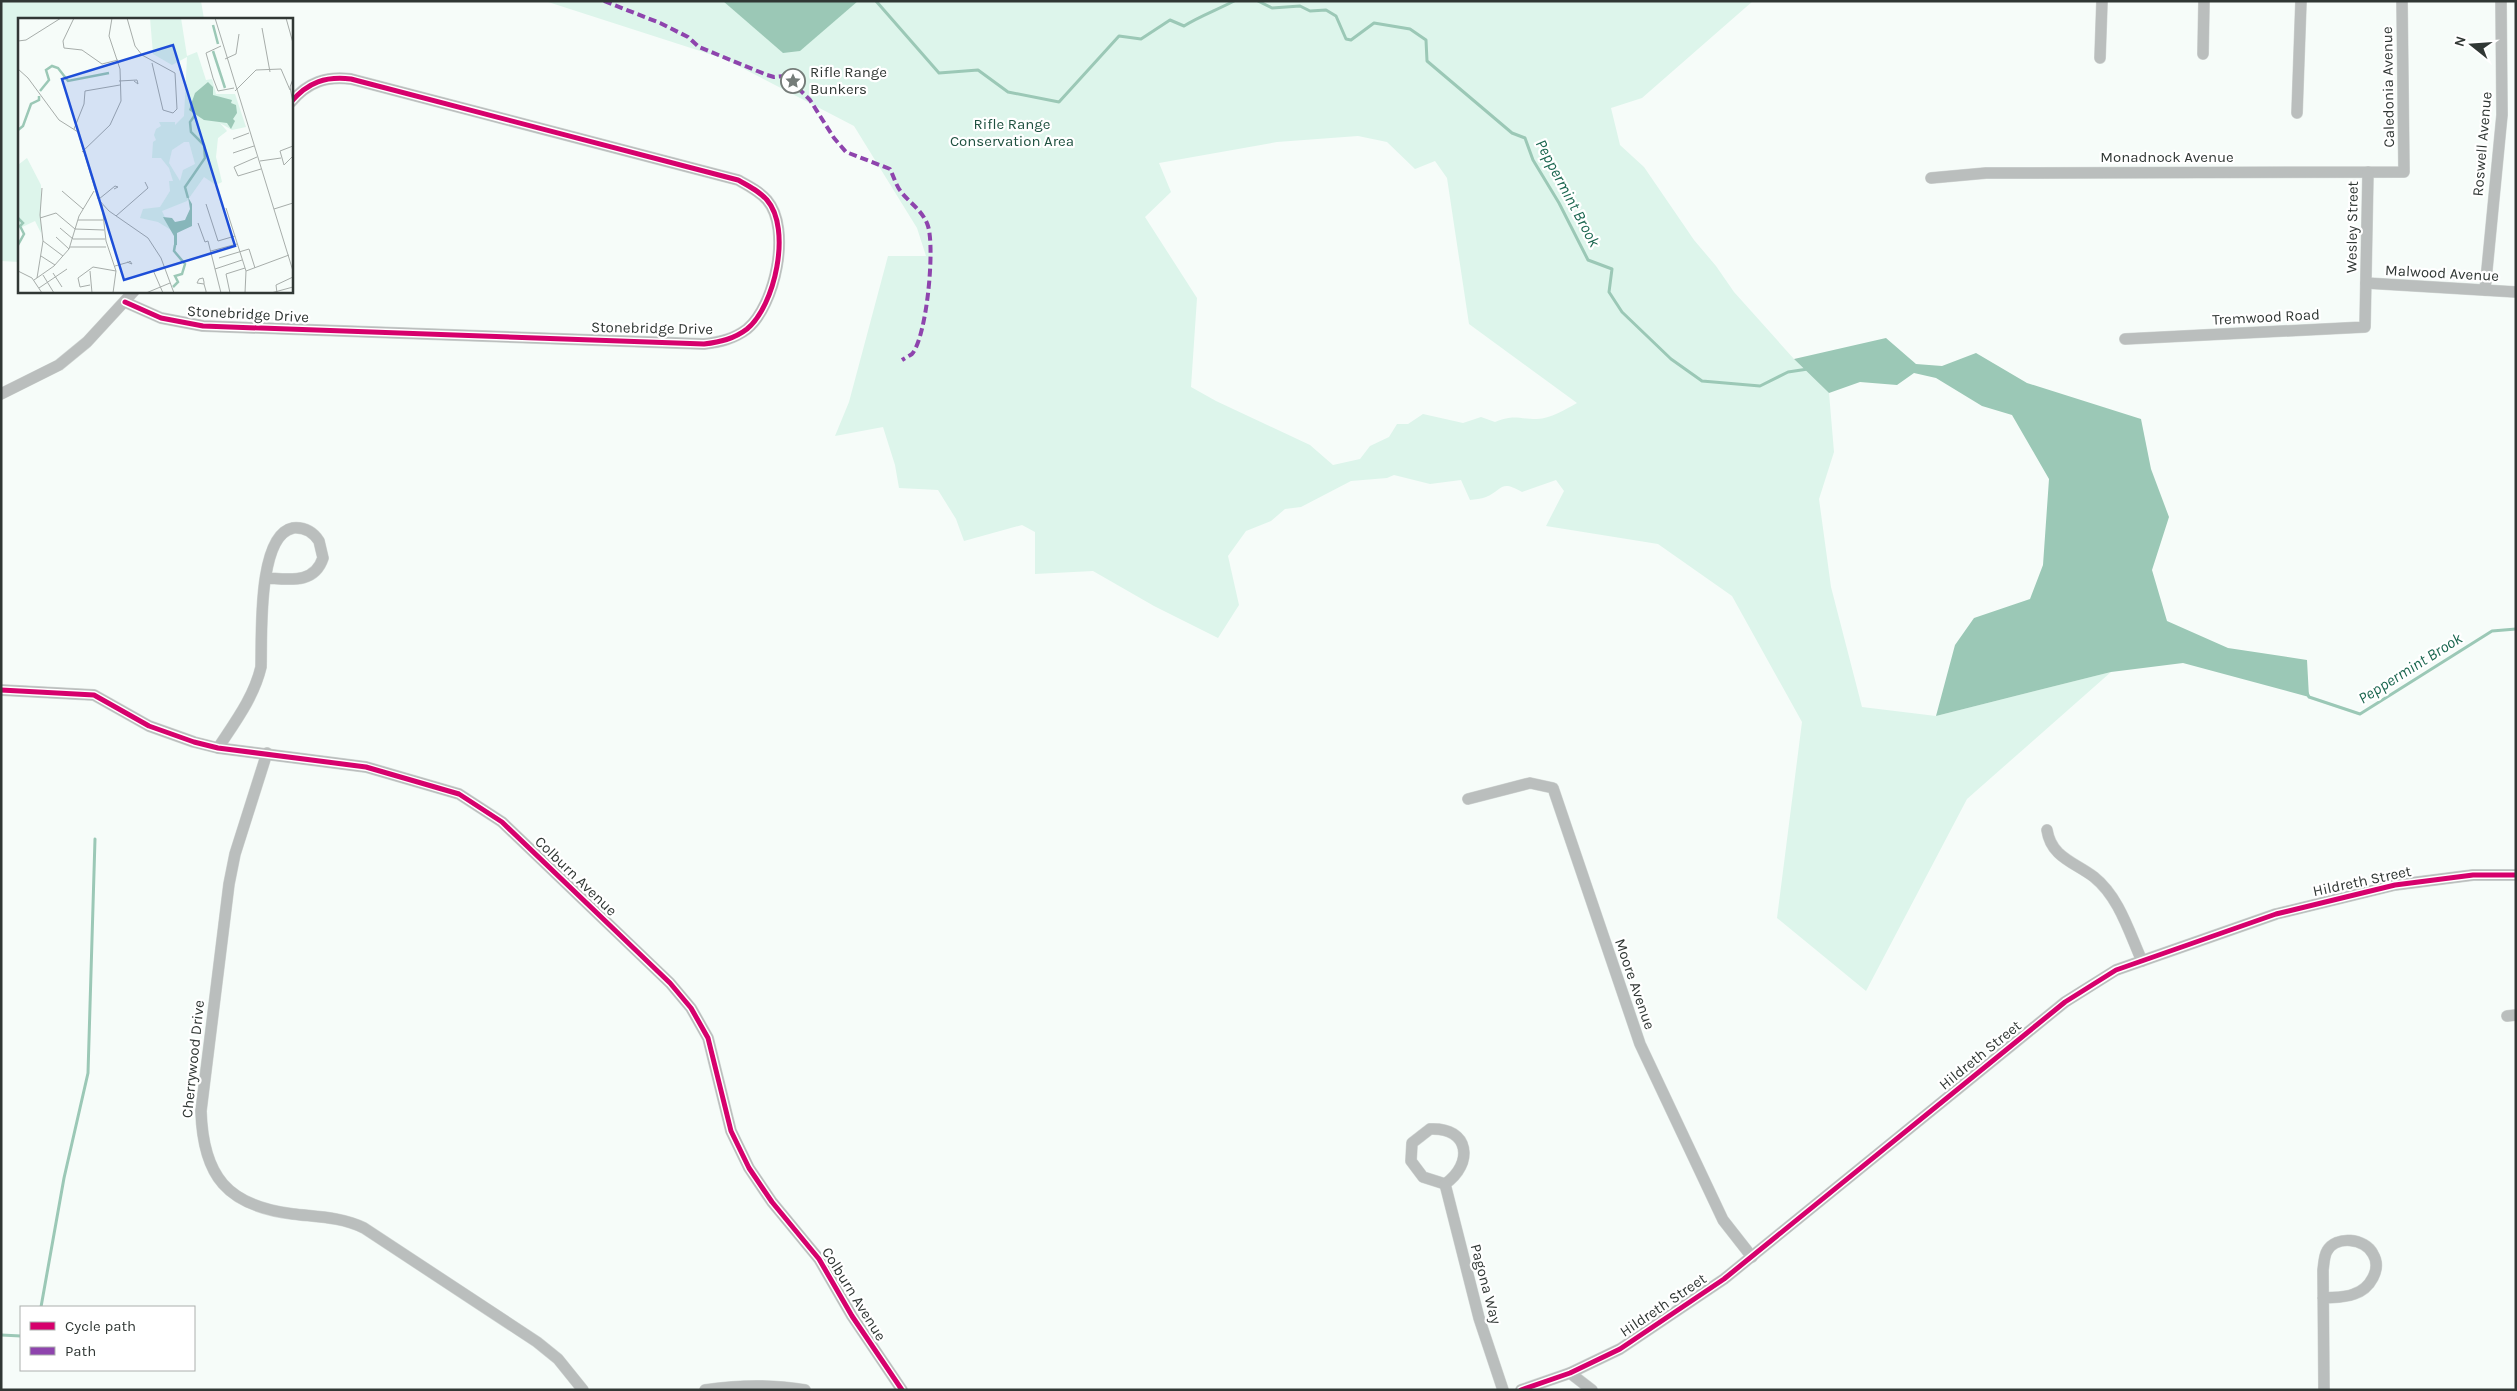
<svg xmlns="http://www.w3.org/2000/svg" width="2517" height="1391" font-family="Karla,sans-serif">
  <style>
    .green { fill: #ddf5eb; fill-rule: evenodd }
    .water { fill: #9bc8b6 }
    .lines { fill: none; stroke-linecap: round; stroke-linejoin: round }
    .stream { stroke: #9bc8b6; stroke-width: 3 }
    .minor-casing { stroke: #d3d8d6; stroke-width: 12 }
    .minor { stroke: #babebd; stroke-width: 11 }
    .quiet { stroke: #8e44ad; stroke-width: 4; stroke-dasharray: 8 4; stroke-linecap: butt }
    .cycleway-casing { stroke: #fff; stroke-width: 8 }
    .cycleway { stroke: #d6006c; stroke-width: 5 }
    .labels { text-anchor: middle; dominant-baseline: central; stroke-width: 4.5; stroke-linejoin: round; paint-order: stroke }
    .poi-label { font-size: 15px; fill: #303734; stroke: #fff; text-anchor: start }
    .street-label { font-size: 15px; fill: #303734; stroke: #fff }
    .park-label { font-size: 15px; fill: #1e503f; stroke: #fff }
    .water-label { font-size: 16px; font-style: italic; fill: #1a664f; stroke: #fff }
    .inset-river { fill: none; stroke: #9bc8b6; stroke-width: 2.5 }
    .inset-road { fill: none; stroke: #a7adaa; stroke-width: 1 }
    .view { fill: #1d4ed8; fill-opacity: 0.15; stroke: #1d4ed8; stroke-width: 2.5 }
    .inset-edge { fill: none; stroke: #303734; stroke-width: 2.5 }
  </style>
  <rect width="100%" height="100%" fill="#f6fcf9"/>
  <g class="green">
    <path d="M1 1H201L204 19H19V262L1 261Z"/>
    <path d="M545 1H1753L1642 98 1611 108 1620 145 1644 167 1694 240 1716 266 1734 292 1794 359 1829 393 1834 452 1819 499 1831 587 1862 707 1936 716 2111 672 1967 799 1866 991 1777 918 1802 722 1732 596 1658 544 1546 526 1564 491 1556 480 1522 492C1500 479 1503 490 1486 497 1481 499 1475 499 1470 500L1461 480 1430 484 1394 475 1387 478 1351 481 1301 507 1285 509 1271 521 1246 531 1228 556 1239 605 1218 638 1154 606 1093 571 1035 574V532L1022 525 964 541 956 519 938 490 899 488 895 465 883 427 835 436 849 402 888 256H926L917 228 854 126 725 59ZM1358 136 1387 142 1415 169 1435 161 1447 178 1469 324 1577 403C1566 409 1550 419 1537 419 1517 419 1515 414 1495 422L1481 417 1463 423 1423 414 1408 424H1397L1389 437 1370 446 1360 459 1333 465 1310 445 1216 401 1191 387 1197 298 1145 217 1171 192 1159 163 1277 142Z"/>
  </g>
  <g class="water">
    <path d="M723 1H858L800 51 783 53Z"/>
    <path d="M1886 338 1916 364 1942 366 1976 353 2027 383 2141 419 2151 469 2169 517 2152 570 2167 621 2228 648 2307 660 2309 697 2183 663 2111 672 1936 716 1955 645 1974 618 2030 599 2043 565 2049 479 2012 415 1982 406 1936 378 1914 373 1897 385 1860 382 1829 393 1794 359Z"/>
  </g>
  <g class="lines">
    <g class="stream">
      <path d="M876 1 939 73 978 70 1008 92 1059 102 1119 36 1141 39 1170 20 1184 26C1200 16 1217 10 1234 1"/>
      <path d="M1258 1 1272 8 1300 6 1310 11 1326 10 1336 16 1346 39 1351 40 1374 23 1410 29 1426 40 1427 61 1512 133 1525 138 1533 160 1559 203 1588 260 1612 269 1609 292 1622 312 1671 359 1702 381 1760 386 1788 372 1808 369"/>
      <path d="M2307 693 2309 697 2360 714 2492 631 2516 629"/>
      <path d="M41 1307 64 1178 88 1073 95 839"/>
      <path d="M1 1335 21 1336"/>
    </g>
    <defs>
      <g id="minor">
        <path d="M2203 54 2204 1"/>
        <path d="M2100 58 2102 1"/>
        <path d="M2297 113 2301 1"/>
        <path d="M1931 178 1986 173 2404 172 2402 1"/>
        <path d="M2366 283 2516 292"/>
        <path d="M2485 290 2502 115 2501 1"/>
        <path d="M125 302 161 318 203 326 704 344C720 342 734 339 747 329 775 306 792 229 767 200 759 191 749 186 738 180L351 79C326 76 308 82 291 102"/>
        <path d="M2125 339 2365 327 2368 172"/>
        <path d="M1 394 59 365 87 342 134 291"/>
        <path d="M1 690 94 695 149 726 194 742 218 748 366 767 459 794 502 822 670 983 691 1008 708 1038 731 1131 749 1168 772 1202 819 1259 852 1316 902 1390"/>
        <path d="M218 748C235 722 254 697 261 667 262 637 257 535 293 528 304 527 313 532 319 541L323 558C314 585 288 579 266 578"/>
        <path d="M267 753 235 854 229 884 201 1111C203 1176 227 1206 293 1214 318 1217 341 1217 364 1228L537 1342 558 1359 583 1390"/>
        <path d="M1468 799 1530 783 1553 788 1640 1044 1723 1220 1752 1257"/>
        <path d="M2047 830C2051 857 2074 862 2094 877 2119 897 2129 932 2142 961"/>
        <path d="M2507 1016 2516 1015"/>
        <path d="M1430 1129C1470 1127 1474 1164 1445 1184L1423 1177 1411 1161 1412 1143Z"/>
        <path d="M1445 1184 1479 1318 1503 1390"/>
        <path d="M2323 1298C2334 1297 2344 1298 2354 1294 2370 1289 2382 1269 2373 1254 2365 1238 2336 1235 2327 1251 2324 1256 2324 1263 2323 1270L2324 1390"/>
        <path d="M1570 1373 1592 1390"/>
        <path d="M705 1390C739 1385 771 1384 805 1390"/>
        <path d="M1521 1390 1570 1373 1620 1349 1724 1279 2065 1002 2116 970 2276 914 2395 885 2473 875H2516"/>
      </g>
    </defs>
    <use href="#minor" class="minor-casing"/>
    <use href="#minor" class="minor"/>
    <path class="quiet" d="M604 1 660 23 688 37 699 47 767 75 774 77 786 76 810 100 834 138 846 152 890 169C894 177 896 186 902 193 911 204 923 211 928 226 935 248 927 336 912 354 909 356 905 358 902 360"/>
    <defs>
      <g id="cycleway">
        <path d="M125 302 161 318 203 326 704 344C720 342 734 339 747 329 775 306 792 229 767 200 759 191 749 186 738 180L351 79C326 76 308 82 291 102"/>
        <path d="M1 690 94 695 149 726 194 742 218 748 366 767 459 794 502 822 670 983 691 1008 708 1038 731 1131 749 1168 772 1202 819 1259 852 1316 902 1390"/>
        <path d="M1521 1390 1570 1373 1620 1349 1724 1279 2065 1002 2116 970 2276 914 2395 885 2473 875H2516"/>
      </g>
    </defs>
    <use href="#cycleway" class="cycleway-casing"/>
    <use href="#cycleway" class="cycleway"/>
  </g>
  <defs>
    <symbol id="sight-ring" viewBox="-11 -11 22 22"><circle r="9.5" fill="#fff" stroke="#757c79" stroke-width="1.5"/><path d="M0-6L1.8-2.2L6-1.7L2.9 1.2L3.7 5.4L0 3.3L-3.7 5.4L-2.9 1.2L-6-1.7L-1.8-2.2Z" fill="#757c79"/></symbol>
  </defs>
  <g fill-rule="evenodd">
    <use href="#sight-ring" x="779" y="67" width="28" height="28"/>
  </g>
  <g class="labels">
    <g class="poi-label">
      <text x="810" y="72">Rifle Range<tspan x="810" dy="17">Bunkers</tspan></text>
    </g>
    <g class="street-label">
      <text transform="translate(2388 87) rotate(-91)">Caledonia Avenue</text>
      <text transform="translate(2482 144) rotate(-85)">Roswell Avenue</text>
      <text x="2167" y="157">Monadnock Avenue</text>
      <text transform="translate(2352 227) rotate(-89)">Wesley Street</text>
      <text transform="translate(2442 273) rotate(3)">Malwood Avenue</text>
      <text transform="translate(248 314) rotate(3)">Stonebridge Drive</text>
      <text transform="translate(2266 317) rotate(-3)">Tremwood Road</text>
      <text transform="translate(652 328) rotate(1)">Stonebridge Drive</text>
      <text transform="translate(576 876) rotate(44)">Colburn Avenue</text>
      <text transform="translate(2362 881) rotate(-12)">Hildreth Street</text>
      <text transform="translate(1635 984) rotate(71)">Moore Avenue</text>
      <text transform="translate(1980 1055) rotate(-39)">Hildreth Street</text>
      <text transform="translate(193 1059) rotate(-84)">Cherrywood Drive</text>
      <text transform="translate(1486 1284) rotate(75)">Pagona Way</text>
      <text transform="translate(854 1294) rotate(58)">Colburn Avenue</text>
      <text transform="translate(1663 1305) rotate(-34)">Hildreth Street</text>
    </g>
    <g class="park-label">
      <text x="1012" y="124">Rifle Range<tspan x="1012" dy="17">Conservation Area</tspan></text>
    </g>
    <g class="water-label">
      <text transform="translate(1568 193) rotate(62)">Peppermint Brook</text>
      <text transform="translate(2410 668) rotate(-32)">Peppermint Brook</text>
    </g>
  </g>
  <g transform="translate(18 18)">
    <rect width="275" height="275" fill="#f6fcf9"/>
    <path d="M132 0H163L169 38 179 34 188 62 194 61 198 76H217L228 109 214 112 202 105 209 113 200 120 198 139 204 164 198 167 186 159 169 183 144 193 153 212 140 204 122 200 125 191 142 189 152 173 151 163H155L151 150 143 140H134L135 124 138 122 136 117 138 111 143 108 141 104H157V107L166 98 169 39 154 47 135 36ZM166 124H171L177 146 165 152 162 163 151 145 154 132ZM9 140 23 167V215L17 203 0 211V147Z" fill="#ddf5eb" fill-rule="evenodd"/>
    <path d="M190 64 195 69V77L214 82 213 85 218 87 219 95 215 101 217 103 213 111 209 105 186 102 171 92 177 75ZM170 179 174 186V208L159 215V227L156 228V218L145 199 154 200 157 204 167 202 172 191Z" fill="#9bc8b6"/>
    <path class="inset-river" d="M195 7 200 26M195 33 207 70M22 73 31 62 28 52 34 48 40 50 50 63 91 55M0 112 5 108 13 86 21 82V78M170 180 167 169 187 140 186 127 173 114 172 104 177 97M0 200 5 205 2 208 6 216 0 227M155 269 160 264 157 258 164 256 167 246 156 233 157 227"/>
    <path class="inset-road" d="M56 0 45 23 46 30 64 32 84 46 100 42M109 0 117 28 124 37 157 55 159 91 155 95 145 92 134 45M197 0 275 253M268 0 275 25M244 10 252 54M0 23 8 22 43 0M203 28 188 35 195 60 200 73 216 70M207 41 218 36 221 16M0 51 10 60 41 102 60 114 80 181 91 193 130 220 143 240 156 275M275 61 272 69 275 85M101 63 119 62 120 66 116 63M217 73 238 52 263 51 272 72M56 111 66 86 67 73 102 67M215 121 231 115M275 128 262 133 266 147 275 138M64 134 92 107 103 83 102 51 91 18 94 0M215 135 236 128M239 139 216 149 220 158 243 151M242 143 263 140M44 173 65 191M81 181 97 168 100 169 96 171M188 186 200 223 217 218M84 187 88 223 98 253 95 275M208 190 228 253 227 275M256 191 275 185M98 198 130 170 127 164M22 200 38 195 57 211 86 212M60 202H85M180 205 187 224 190 223M42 210 55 221H87M38 219 51 231M25 223 45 238M190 223 203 275M52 229H88M193 233 219 226M23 238 37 247M201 240 231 231 237 250M97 248 111 244 112 243 114 246 109 244M197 251 224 242M135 252 145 275M0 253 14 260 24 275M72 253 74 275M228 253 271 237M35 255 44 269M25 257 36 275M19 260 25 223 22 197 24 170M16 262 36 248 51 231 61 198 76 173M186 266 179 265 181 261 185 260 186 264V266L188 273V275M72 267 62 269 60 260 75 249 98 253M21 270 49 251M128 275 152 265M212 275 208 256 227 250M253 275 275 269M259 275 258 267 275 259"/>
    <path class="view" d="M155 27 217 228 106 262 44 61Z"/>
    <rect width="275" height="275" class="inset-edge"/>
  </g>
  <rect width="2517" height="1391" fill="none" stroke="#303734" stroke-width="5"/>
  <rect x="20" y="1306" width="175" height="65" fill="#ffffff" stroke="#acafae"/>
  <rect x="30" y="1322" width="25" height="8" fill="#d6006c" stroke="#acafae"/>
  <text x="65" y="1331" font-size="15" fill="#303734">Cycle path</text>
  <rect x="30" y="1347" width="25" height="8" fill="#8e44ad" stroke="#acafae"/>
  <text x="65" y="1356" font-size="15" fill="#303734">Path</text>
  <g transform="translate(2472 45) rotate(287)" stroke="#ffffff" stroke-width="4" paint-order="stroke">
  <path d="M0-4L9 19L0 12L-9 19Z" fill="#303734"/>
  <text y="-8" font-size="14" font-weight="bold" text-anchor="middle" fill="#303734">N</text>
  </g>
</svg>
